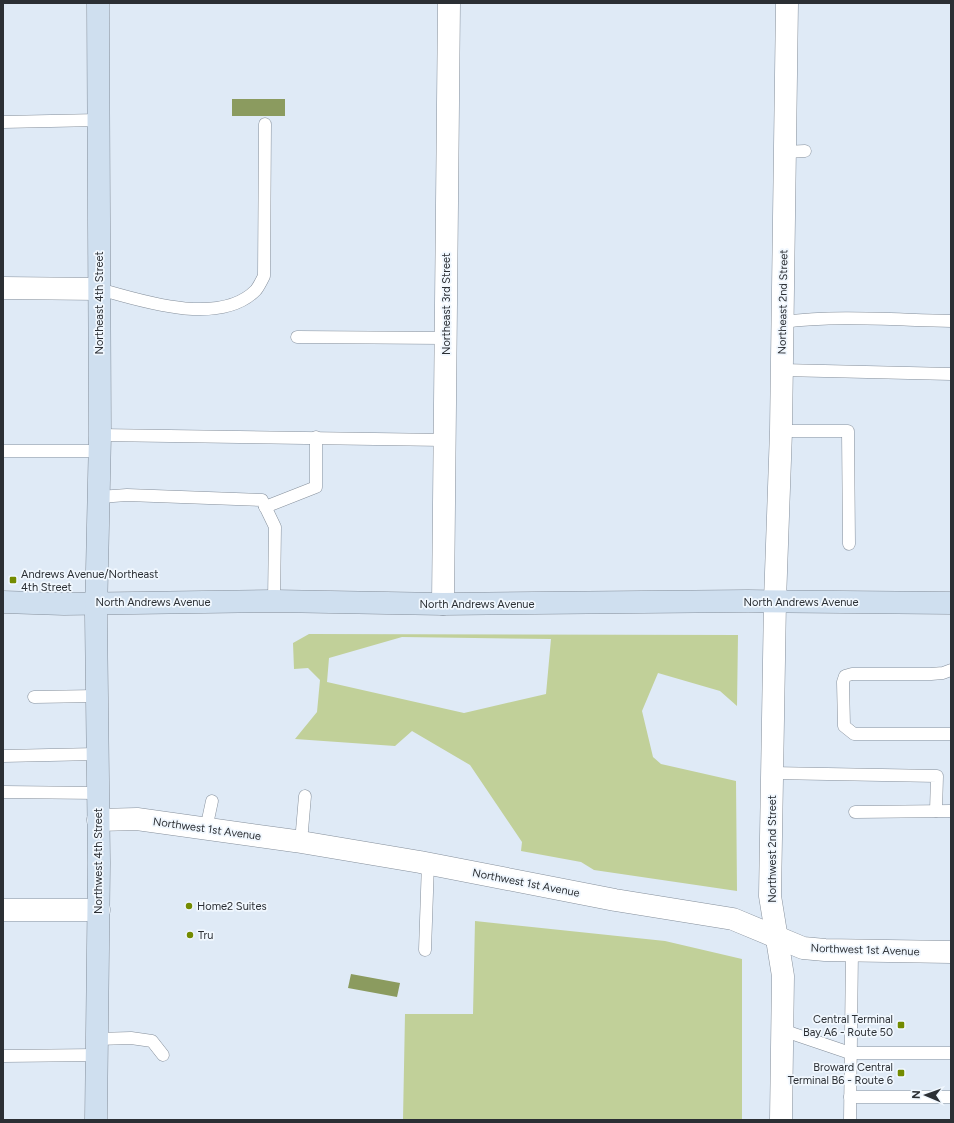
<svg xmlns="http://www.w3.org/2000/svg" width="954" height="1123" font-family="Figtree,sans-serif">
<rect width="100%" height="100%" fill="#dfeaf6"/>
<g fill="#c1d099" fill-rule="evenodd">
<path d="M309,634L738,635L737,706L720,691L658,673L642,711L653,757L661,764L736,781L737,891L594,870L581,862L521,851L522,842L470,765L412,731L395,746L295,739L317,712L320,680L308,668L294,669L293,643ZM402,637L551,639L546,694L464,713L327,682L329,658Z"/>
<polygon points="475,921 665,941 742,959 742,1120 403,1120 405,1014 473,1014"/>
</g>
<g fill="#8b9b5f">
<rect x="232" y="99" width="53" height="17"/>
<polygon points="351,974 400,983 397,997 348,988"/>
</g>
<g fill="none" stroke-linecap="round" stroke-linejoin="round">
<g stroke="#858f9b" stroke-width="13">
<g id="lane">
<polyline points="3,122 98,120"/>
<polyline points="785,152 805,151"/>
<path d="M99,289C141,301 220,327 256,290C259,286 262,280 264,276L265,124"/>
<path d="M783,322C838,315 895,320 951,321"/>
<polyline points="297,337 445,338"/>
<polyline points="782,370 951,374"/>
<polyline points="781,431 848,431 849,544"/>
<polyline points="100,435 444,440"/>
<polyline points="3,451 99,451"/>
<polyline points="99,497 127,495 262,500 275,527 274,601"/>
<polyline points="265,507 316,487 316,437"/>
<polyline points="951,670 943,673 931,674 852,674 845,676 843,682 844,726 854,734 951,734"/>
<polyline points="34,697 96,696"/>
<polyline points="3,756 96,754"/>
<polyline points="772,773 937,776 936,811"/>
<polyline points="3,792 98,793"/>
<polyline points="855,812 951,811"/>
<polyline points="206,829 212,801"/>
<polyline points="301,842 305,796"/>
<polyline points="425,950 428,863"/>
<polyline points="782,1030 850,1053 951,1053"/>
<polyline points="97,1039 131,1038 152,1041 163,1055"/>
<polyline points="3,1056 97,1055"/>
<polyline points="850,1097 951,1097"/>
<polyline points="850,1120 852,951"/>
</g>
</g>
<g stroke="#858f9b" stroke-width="23">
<g id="street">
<polyline points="3,288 99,289"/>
<polyline points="443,604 449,3"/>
<polyline points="98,820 137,819 295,841 420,862 615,900 733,919 803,948 825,950 951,952"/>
<polyline points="3,910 99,910"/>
<polyline points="781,1120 783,976 770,896 775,601 781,431 787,3"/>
</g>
</g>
<g stroke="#858f9b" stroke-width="23">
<g id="secondary">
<polyline points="3,602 64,604 274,601 443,604 748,601 951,603"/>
<polyline points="96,1120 99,863 96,615 100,435 98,3"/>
</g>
</g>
<use href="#lane" stroke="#fff" stroke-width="12"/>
<use href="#street" stroke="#fff" stroke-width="22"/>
<use href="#secondary" stroke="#cfdfef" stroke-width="22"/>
</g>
<g fill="#738b00" stroke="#f0f7fe" stroke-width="1.5">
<rect x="9" y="576" width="8" height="8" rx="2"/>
<circle cx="189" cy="906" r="4"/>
<circle cx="190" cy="935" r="4"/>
<rect x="897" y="1021" width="8" height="8" rx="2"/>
<rect x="897" y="1069" width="8" height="8" rx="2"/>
</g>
<g text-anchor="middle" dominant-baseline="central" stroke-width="3.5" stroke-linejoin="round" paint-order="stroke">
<g font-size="11" fill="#2b2f34" stroke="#f0f7fe">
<text transform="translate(783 302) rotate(-89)">Northeast 2nd Street</text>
<text transform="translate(99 303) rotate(-90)">Northeast 4th Street</text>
<text transform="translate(446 304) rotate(-90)">Northeast 3rd Street</text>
<text x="153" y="602">North Andrews Avenue</text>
<text x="801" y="602">North Andrews Avenue</text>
<text x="477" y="604">North Andrews Avenue</text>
<text transform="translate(207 829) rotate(8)">Northwest 1st Avenue</text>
<text transform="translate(772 849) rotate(-90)">Northwest 2nd Street</text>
<text transform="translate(98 861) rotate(-90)">Northwest 4th Street</text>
<text transform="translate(526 883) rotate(11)">Northwest 1st Avenue</text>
<text transform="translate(865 950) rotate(2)">Northwest 1st Avenue</text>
</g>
<g font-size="11" fill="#2b2f34" stroke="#f0f7fe" text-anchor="start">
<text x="21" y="574">Andrews Avenue/Northeast<tspan x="21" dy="13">4th Street</tspan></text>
<text x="197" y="906">Home2 Suites</text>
<text x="198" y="935">Tru</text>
<text x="893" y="1019" text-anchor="end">Central Terminal<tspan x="893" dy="13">Bay A6 - Route 50</tspan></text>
<text x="893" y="1067" text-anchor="end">Broward Central<tspan x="893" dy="13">Terminal B6 - Route 6</tspan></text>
</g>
</g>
<rect width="954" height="1123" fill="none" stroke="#2b2f34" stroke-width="8"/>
<g transform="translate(926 1095) rotate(272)" stroke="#f0f7fe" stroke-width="3" paint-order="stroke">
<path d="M0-3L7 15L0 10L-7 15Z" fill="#2b2f34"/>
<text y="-6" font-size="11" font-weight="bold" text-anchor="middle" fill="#2b2f34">N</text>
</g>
</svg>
